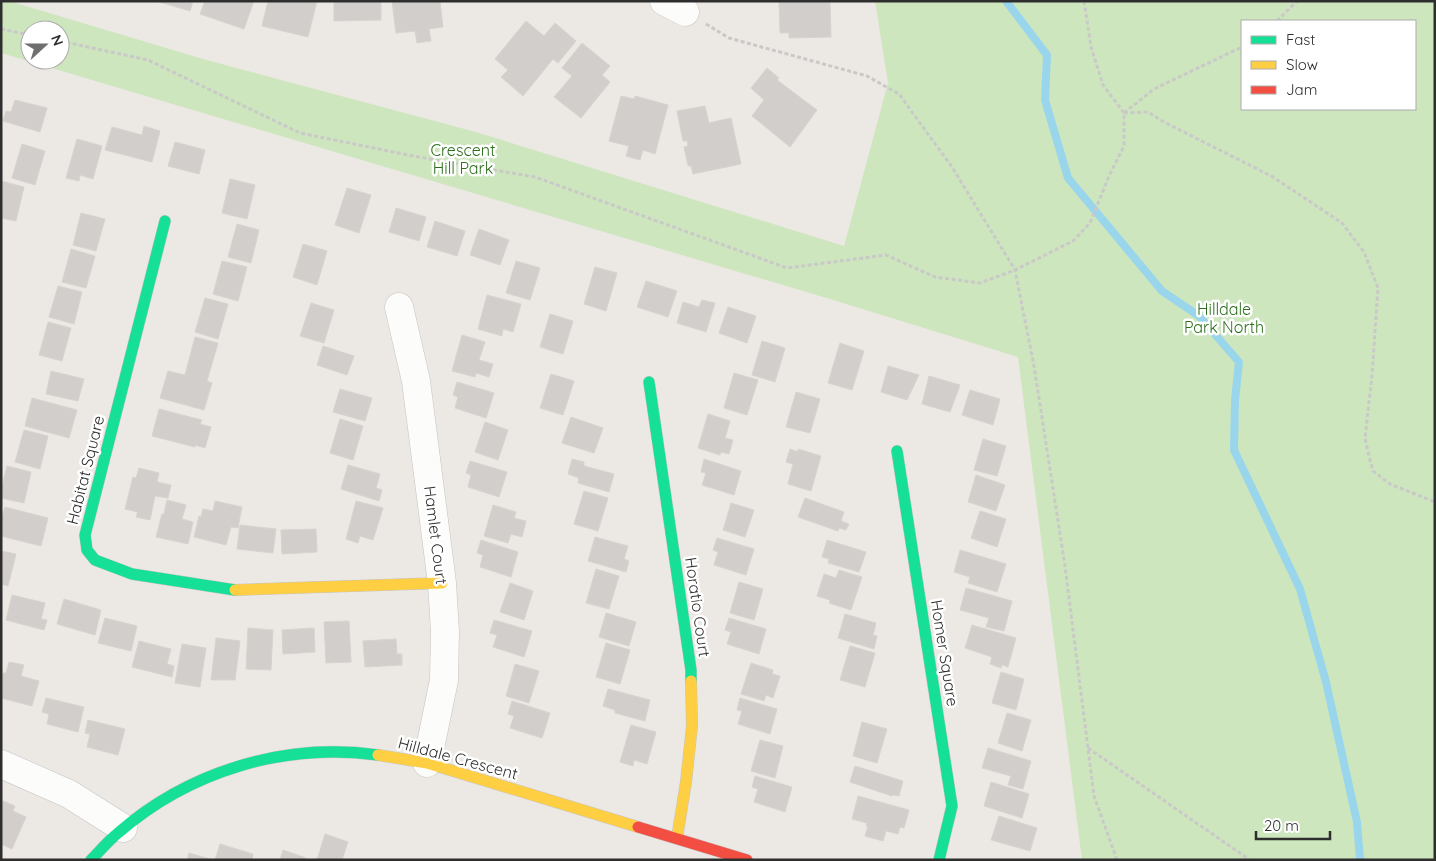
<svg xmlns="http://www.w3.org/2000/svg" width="1436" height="861" font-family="Quicksand,sans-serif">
<rect width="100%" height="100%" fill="#ece8e4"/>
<path fill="#cee6be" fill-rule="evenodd" d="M1,1H9L203,59L476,132L844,246L888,83L875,1H1435V860H1082L1018,357L830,299L1,53ZM1242,21H1415V109H1242ZM30,30H60V60H30Z"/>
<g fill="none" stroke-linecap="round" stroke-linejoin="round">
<polyline stroke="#99d6ec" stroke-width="8" points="1006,1 1047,55 1045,100 1068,178 1162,291 1199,316 1239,362 1235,400 1234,450 1300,589 1326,682 1357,822 1360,860"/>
</g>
<g fill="#d1cecb" stroke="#d7d4d0">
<polygon points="156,1 193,1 190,11"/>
<polygon points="205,1 254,1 244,29 200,14"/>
<polygon points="268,1 317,1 308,37 262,26"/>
<polygon points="334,1 381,1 381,20 334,21"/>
<polygon points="392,1 440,1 443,27 429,29 431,41 417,43 415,31 396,33"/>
<polygon points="779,1 830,1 831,37 789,38 789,33 780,33"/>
<polygon points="526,21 544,36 555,23 576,41 558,63 553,59 523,96 501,77 508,70 495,59"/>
<polygon points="582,43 610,66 602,75 610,82 581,118 554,97 572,76 562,68"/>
<polygon points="767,68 779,78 777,80 817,110 790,147 752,116 764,100 751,88"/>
<polygon points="621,96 634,99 635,96 668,105 655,154 643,150 640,160 626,156 629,146 609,141"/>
<polygon points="15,100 47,108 40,132 3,121 6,111 11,112"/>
<polygon points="705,106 709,123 731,118 741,164 693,174 691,166 688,166 684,147 688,146 687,141 683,141 677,111"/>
<polygon points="144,126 160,131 152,162 105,150 112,127 142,135"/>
<polygon points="77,139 102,146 93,179 80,175 79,181 66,178"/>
<polygon points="175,142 205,150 199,174 168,166"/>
<polygon points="22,144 45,151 35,185 12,178"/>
<polygon points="230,179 255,185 247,219 222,213"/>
<polygon points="1,181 24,187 16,221 1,218"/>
<polygon points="347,188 371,195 359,233 335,225"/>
<polygon points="396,208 426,217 419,241 389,232"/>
<polygon points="81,213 105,219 96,251 73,245"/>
<polygon points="435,221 465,231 457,256 427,247"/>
<polygon points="237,224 259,230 251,263 228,257"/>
<polygon points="479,229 509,240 500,265 470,255"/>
<polygon points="303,244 327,251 317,285 293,277"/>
<polygon points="71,249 95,256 86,288 62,282"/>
<polygon points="222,261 247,267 238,301 213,294"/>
<polygon points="516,261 540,268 530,300 506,293"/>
<polygon points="595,267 617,273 606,311 584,304"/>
<polygon points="646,281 677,291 668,317 637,307"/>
<polygon points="58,286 82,292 74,324 49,317"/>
<polygon points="487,295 521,304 513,332 503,329 502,336 478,329"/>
<polygon points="205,298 228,304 218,339 195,332"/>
<polygon points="702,300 715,303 706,332 677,323 683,302 699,307"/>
<polygon points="311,303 334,310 324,343 300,336"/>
<polygon points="728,307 756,316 747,343 719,333"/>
<polygon points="550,314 573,321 563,354 540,347"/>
<polygon points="48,322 71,328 62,361 39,355"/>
<polygon points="462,335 485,342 479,360 493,364 489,377 476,373 475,377 452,371"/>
<polygon points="195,337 218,343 207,381 212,383 204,410 160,398 168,371 185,375"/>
<polygon points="762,341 785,348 775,382 752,375"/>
<polygon points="840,343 864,351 852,390 828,383"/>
<polygon points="323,346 354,356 347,375 317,365"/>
<polygon points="888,366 919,375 907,400 881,392"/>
<polygon points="51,371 84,379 78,401 46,394"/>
<polygon points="734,373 758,380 747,415 724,408"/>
<polygon points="551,374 574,381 563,415 540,408"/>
<polygon points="929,376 960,385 950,412 922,404"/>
<polygon points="457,382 494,393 486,418 455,408 458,397 453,395"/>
<polygon points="340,389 372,398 365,421 333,412"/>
<polygon points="970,390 1000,399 993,425 962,415"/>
<polygon points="796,392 820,399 810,433 786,427"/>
<polygon points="32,398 77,410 69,438 25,426"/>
<polygon points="159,409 202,420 200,424 211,427 205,448 195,445 195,447 152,436"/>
<polygon points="708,414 730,421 725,438 733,440 729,454 721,452 720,455 698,448"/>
<polygon points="571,417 603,428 594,453 562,443"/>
<polygon points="340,419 363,426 353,460 330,453"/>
<polygon points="485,422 508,430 498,460 475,452"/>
<polygon points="24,430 48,436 40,469 15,462"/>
<polygon points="983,439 1006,446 997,476 974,470"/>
<polygon points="790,449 798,452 798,449 821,456 811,491 788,484 793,464 786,462"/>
<polygon points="572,459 584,462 584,466 614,474 609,492 578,483 579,478 568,474"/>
<polygon points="704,459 741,471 734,495 702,485 706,473 701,472"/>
<polygon points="470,461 507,472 499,497 468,487 471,475 466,473"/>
<polygon points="348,465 380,474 376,488 382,490 379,501 341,489"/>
<polygon points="7,466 31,472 24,503 1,498 1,490"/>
<polygon points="139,468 159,473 157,482 171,485 168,498 155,496 150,520 136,517 138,512 125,509 133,477 136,478"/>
<polygon points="976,475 1005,485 996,511 968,502"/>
<polygon points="584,491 608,498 598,531 574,524"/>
<polygon points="805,498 844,512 841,521 849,524 846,530 839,528 838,531 798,517"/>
<polygon points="167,500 186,505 182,519 193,522 188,544 156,537 162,514 164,514"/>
<polygon points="215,501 242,507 238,528 231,527 226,545 194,537 199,516 201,517 203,509 213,511"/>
<polygon points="356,501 383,508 373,540 360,536 358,543 346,539"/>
<polygon points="731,503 754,510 745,537 723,530"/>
<polygon points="493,505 516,512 514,518 526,521 522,537 511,534 508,543 484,536"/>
<polygon points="5,507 48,518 41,546 1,536 1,520"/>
<polygon points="980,511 1006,519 997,547 971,538"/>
<polygon points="240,525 276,529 273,553 237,549"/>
<polygon points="316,529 317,552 282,554 281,530"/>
<polygon points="595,537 628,546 624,559 629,561 626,572 588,561"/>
<polygon points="717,538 754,549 746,575 714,565 718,552 713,550"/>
<polygon points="481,540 518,552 511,577 480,567 483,555 477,553"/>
<polygon points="827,540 866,552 859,572 828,563 829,559 822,557"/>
<polygon points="960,550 1006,564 997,592 968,583 970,577 954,572"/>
<polygon points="1,551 16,554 8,586 1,584"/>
<polygon points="596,569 619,576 609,609 586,603"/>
<polygon points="839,570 862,577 851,610 829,603 830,600 817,596 824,574 836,578"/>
<polygon points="739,582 763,589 754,620 730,613"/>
<polygon points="510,583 533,591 524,620 500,612"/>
<polygon points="966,588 1012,601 1004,631 986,627 989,618 960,610"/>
<polygon points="12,595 45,603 41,619 47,620 44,630 6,620"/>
<polygon points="64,599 101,610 95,635 57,624"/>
<polygon points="606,613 636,622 629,646 599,637"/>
<polygon points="845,614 876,623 873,635 877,636 874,649 838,638"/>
<polygon points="105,618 137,626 131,651 98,643"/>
<polygon points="729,618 766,629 759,654 727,644 731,632 725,630"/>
<polygon points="494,620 532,631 524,657 493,647 497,635 490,633"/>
<polygon points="349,621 351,662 326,663 324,622"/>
<polygon points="972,625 1016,638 1008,667 1002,665 1001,668 990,664 992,657 965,648"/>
<polygon points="248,628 273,630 271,670 246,669"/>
<polygon points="314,628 315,652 283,654 282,630"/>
<polygon points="216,638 240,641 235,680 211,680"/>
<polygon points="396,639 397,654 402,654 402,665 365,667 363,641"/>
<polygon points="139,641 171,649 167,664 174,666 172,677 132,667"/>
<polygon points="606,643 630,650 620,684 596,677"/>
<polygon points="182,644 206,648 200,687 175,683"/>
<polygon points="850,646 875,653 865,687 840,680"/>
<polygon points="9,662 24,665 21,676 39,681 32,706 1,698 1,673 6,673"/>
<polygon points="751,663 773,670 772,674 780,676 773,698 766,695 764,701 741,694"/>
<polygon points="515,664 539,671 529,703 506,696"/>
<polygon points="1001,672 1024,679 1016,710 992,703"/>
<polygon points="608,689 650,700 645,721 615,713 615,710 603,706"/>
<polygon points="46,698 84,707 78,732 47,724 49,714 42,712"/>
<polygon points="740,698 777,709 770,734 738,724 742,711 737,710"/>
<polygon points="512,701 550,713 542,738 510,728 514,716 508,714"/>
<polygon points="1007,713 1031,720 1022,751 998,743"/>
<polygon points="88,720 125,729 118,755 87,747 90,734 85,733"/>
<polygon points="862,722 887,729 877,763 853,756"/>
<polygon points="631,725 656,732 647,764 634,760 633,766 620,762"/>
<polygon points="760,740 783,746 775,778 751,771"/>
<polygon points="988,748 1031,761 1023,789 1008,785 1011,776 982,768"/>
<polygon points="855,766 903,781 899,796 893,795 892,796 850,782"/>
<polygon points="755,776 792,787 785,812 754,802 758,789 752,787"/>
<polygon points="991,782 1029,794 1022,818 984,806"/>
<polygon points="858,796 909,810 904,828 900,827 898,834 886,831 883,841 865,836 868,826 866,826 867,823 852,819"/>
<polygon points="3,801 15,806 13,811 26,817 12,849 1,844 1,805"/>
<polygon points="999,816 1037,828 1030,851 991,840"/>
<polygon points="325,834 348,842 342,860 317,860"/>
<polygon points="220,844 253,854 252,860 215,860"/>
<polygon points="283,850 306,858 305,860 280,860"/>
<polygon points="189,853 213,860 187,860"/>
</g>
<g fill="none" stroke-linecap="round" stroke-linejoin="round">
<g stroke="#c5c4c5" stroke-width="29">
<g id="street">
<polyline points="664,1 685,12"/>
<polyline points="399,307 416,381 442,583 445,632 444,680 427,763"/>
<polyline points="1,764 69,794 123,828"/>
</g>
</g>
<g stroke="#c5c4c5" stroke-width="12">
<g id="fast">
<polyline points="165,221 85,535 87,550 95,560 132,574 235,590"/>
<polyline points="649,382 691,670 691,681"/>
<polyline points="897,451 952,806 939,860"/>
<path d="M91,860C100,851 108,841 118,833C189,771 285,742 378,755"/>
</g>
</g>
<g stroke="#c5c4c5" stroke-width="12">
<g id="slow">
<polyline points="235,590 442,583"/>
<polyline points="378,755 427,763 638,827"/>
<polyline points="677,838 686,782 692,726 691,681"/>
</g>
</g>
<g stroke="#c5c4c5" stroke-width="12">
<polyline id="jam" points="638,827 747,860"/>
</g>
<g stroke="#c9c9c8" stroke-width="3" stroke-dasharray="4 2.5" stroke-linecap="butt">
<polyline points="1277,21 1297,1"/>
<polyline points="706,24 729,38 867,76 899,94 952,167 1015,270 1034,366 1065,566 1094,796 1117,860"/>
<polyline points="1,29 30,35"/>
<polyline points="60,41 148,60 300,133 413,156 535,177 787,268 886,255 935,277 980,283 1015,270 1073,241 1090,223 1109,176 1124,146 1124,113 1103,85 1091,47 1084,1"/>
<polyline points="1124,113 1148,112 1164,122 1273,177 1342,223 1364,252 1378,288 1372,376 1365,438 1369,456 1373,471 1390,484 1435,502"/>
<polyline points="1124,113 1154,89 1242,47"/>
<polyline points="1088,748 1250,860"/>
</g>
<use href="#street" stroke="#fcfcfb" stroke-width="28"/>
<use href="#fast" stroke="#16e098" stroke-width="11"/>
<use href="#slow" stroke="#ffcf43" stroke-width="11"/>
<use href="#jam" stroke="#f24e42" stroke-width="11"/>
</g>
<g text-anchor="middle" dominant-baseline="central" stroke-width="5" stroke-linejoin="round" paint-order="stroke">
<g font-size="16" fill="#2c6e1b" stroke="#fff">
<text x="463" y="150">Crescent<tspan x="463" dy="18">Hill Park</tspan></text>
<text x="1224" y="309">Hilldale<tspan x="1224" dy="18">Park North</tspan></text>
</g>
<g font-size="16" fill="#2e2e2e" stroke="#fff">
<text transform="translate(85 470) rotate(-76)">Habitat Square</text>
<text transform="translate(436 535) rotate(83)">Hamlet Court</text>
<text transform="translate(698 607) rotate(82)">Horatio Court</text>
<text transform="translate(945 653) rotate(81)">Homer Square</text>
<text transform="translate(458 758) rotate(15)">Hilldale Crescent</text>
</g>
</g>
<rect width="1436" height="861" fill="none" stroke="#2e2e2e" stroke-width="5"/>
<rect x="1241" y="20" width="175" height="90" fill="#ffffff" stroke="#ababab"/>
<rect x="1251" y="36" width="25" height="8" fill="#16e098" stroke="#ababab"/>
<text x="1286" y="45" font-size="15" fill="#2e2e2e">Fast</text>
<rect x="1251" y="61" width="25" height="8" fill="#ffcf43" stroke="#ababab"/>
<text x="1286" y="70" font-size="15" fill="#2e2e2e">Slow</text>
<rect x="1251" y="86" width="25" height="8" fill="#f24e42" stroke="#ababab"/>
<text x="1286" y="95" font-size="15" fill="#2e2e2e">Jam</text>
<g transform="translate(45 45) rotate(69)"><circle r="24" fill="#ffffff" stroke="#ababab"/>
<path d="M0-4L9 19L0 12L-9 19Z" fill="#706f6e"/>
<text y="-8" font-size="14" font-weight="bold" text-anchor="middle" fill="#2e2e2e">N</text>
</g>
<path d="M1256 831v8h74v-8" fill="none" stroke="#2e2e2e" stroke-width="2.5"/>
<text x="1264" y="831" font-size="15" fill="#2e2e2e" stroke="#ffffff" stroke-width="4" paint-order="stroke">20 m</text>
</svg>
